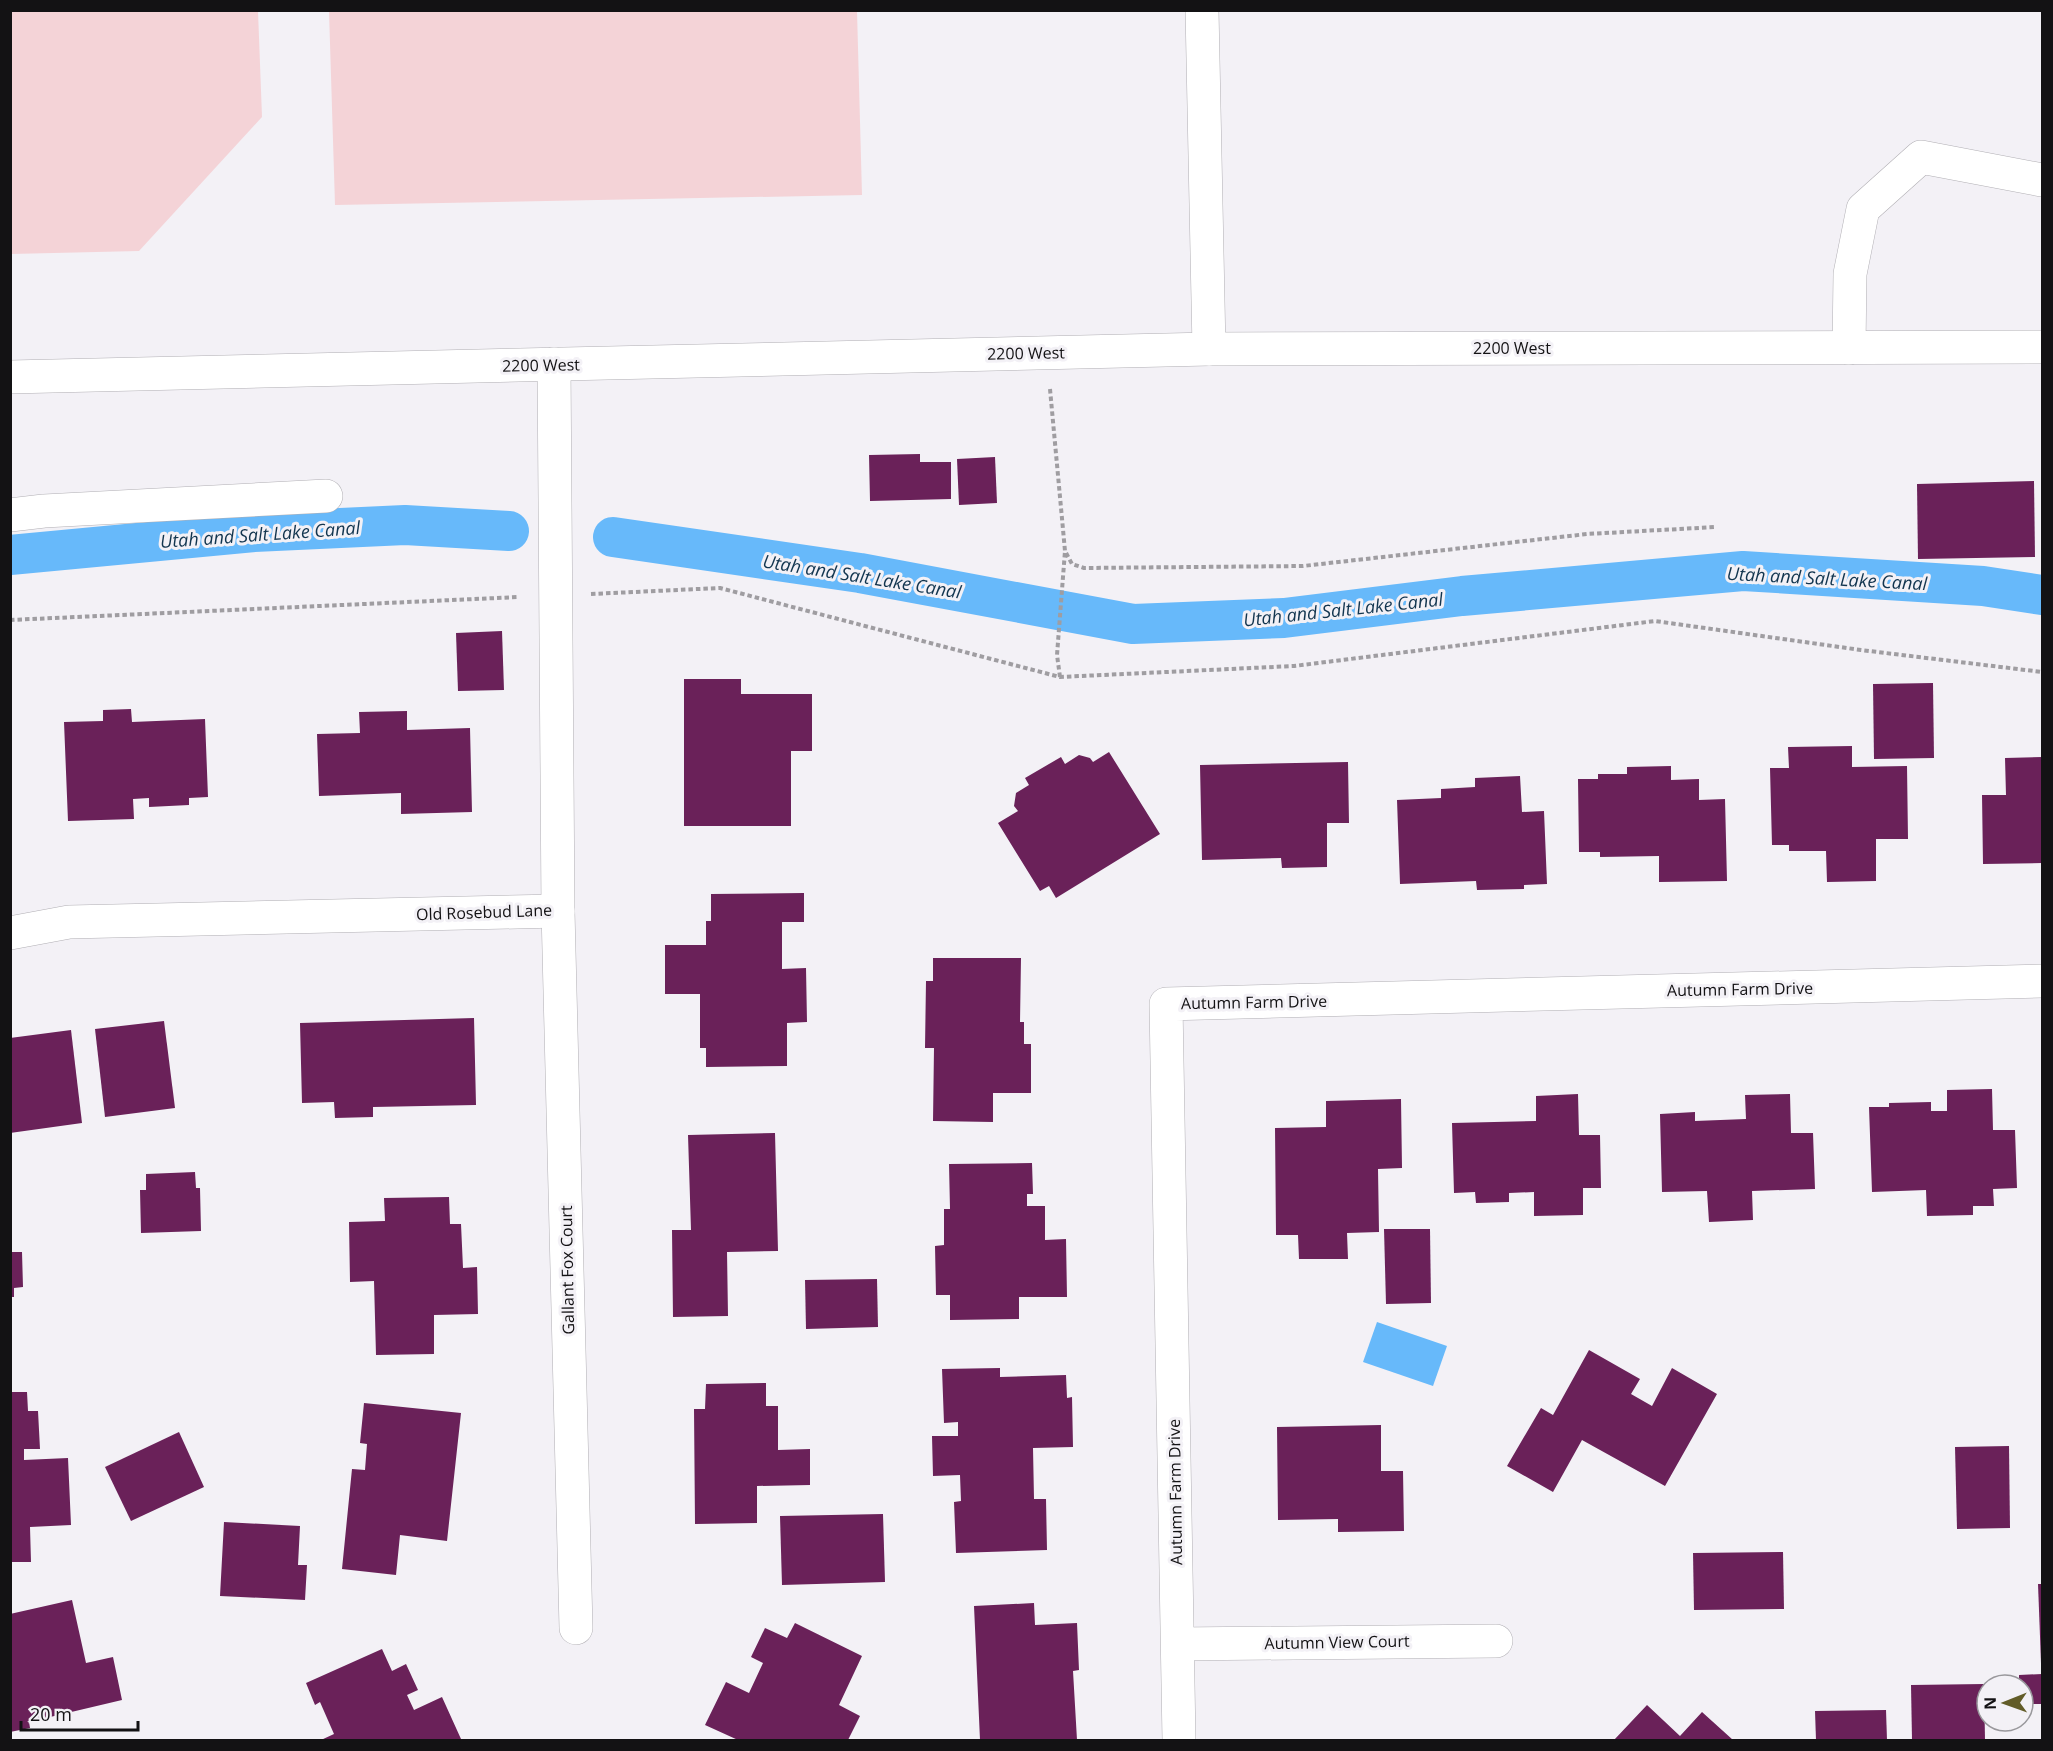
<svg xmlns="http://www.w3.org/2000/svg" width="2053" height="1751" font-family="'Open Sans',sans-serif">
<rect width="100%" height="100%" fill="#f3f1f6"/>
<g fill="#f4d3d7">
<polygon points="10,11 258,11 262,117 139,251 11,254"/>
<polygon points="329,11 857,11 862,195 335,205"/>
</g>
<polygon fill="#67b9fa" points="1377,1322 1447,1346 1433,1386 1363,1362"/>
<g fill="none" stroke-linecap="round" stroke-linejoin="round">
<g stroke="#67b9fa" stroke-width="40">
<polyline points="613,537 860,573 1133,624 1284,618 1462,596 1743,571 1983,586 2042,595"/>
<polyline points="10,555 254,532 405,525 509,531"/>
</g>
</g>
<g fill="#6a2159">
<polygon points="920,454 920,462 951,462 951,499 870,501 869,455"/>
<polygon points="995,457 997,503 959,505 957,459"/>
<polygon points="2034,481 2035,557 1918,559 1917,484"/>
<polygon points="502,631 504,690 458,691 456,633"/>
<polygon points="684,679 741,679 741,694 812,694 812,751 791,751 791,826 684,826"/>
<polygon points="1933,683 1934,758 1874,759 1873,684"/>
<polygon points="131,709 132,722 205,719 208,797 189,798 189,805 149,807 149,798 133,799 134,819 68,821 64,722 103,721 103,710"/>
<polygon points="407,711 407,730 470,728 472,812 401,814 401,793 319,796 317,734 360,733 359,712"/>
<polygon points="1852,746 1852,767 1907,766 1908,839 1876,839 1876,881 1827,882 1826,851 1789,851 1789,845 1772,845 1770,768 1789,768 1788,747"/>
<polygon points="1109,752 1160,834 1056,898 1049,886 1040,891 998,823 1018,811 1014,806 1016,793 1029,785 1025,778 1061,757 1065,764 1079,755 1090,758 1093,762"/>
<polygon points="2042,757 2042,863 1983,864 1982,795 2006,795 2005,758"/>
<polygon points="1348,762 1349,823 1327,823 1327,867 1282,868 1281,858 1202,860 1200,765"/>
<polygon points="1671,766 1671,780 1699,779 1699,800 1725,799 1727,881 1659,882 1659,856 1600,857 1600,852 1579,852 1578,779 1598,779 1598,774 1627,774 1627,767"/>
<polygon points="1520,776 1522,812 1544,811 1547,884 1524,885 1524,889 1477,890 1476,881 1400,884 1397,800 1441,798 1441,789 1475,787 1475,778"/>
<polygon points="804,893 804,922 782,922 782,969 806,968 807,1022 787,1023 787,1066 706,1067 706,1048 700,1048 700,994 665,994 665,945 706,945 706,921 711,921 711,894"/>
<polygon points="933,958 1021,958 1020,1022 1024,1022 1024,1044 1031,1044 1031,1093 993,1093 993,1122 933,1121 934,1048 925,1048 926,981 933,981"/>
<polygon points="474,1018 476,1105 373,1107 373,1117 335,1118 334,1102 302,1103 300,1023"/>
<polygon points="164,1021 175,1108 105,1117 95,1029"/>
<polygon points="71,1030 82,1123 10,1133 10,1038"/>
<polygon points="1992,1089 1993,1130 2015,1130 2017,1188 1993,1189 1994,1206 1973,1206 1973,1215 1927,1216 1926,1190 1872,1192 1869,1107 1889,1107 1889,1103 1931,1102 1931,1111 1947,1111 1947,1090"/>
<polygon points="1578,1094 1579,1135 1600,1135 1601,1188 1583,1188 1583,1215 1534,1216 1534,1192 1509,1193 1509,1202 1476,1203 1475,1192 1454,1193 1452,1123 1536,1121 1536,1096"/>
<polygon points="1790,1094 1791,1133 1813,1133 1815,1189 1752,1191 1753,1220 1709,1222 1707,1191 1662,1192 1660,1114 1695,1112 1695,1121 1746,1119 1745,1095"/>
<polygon points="1401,1099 1402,1168 1378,1169 1379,1232 1347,1233 1348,1259 1299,1259 1298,1235 1276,1235 1275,1128 1326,1127 1326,1101"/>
<polygon points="775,1133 778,1251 727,1252 728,1316 673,1317 672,1230 691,1230 688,1135"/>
<polygon points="1032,1163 1033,1194 1027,1194 1027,1206 1045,1206 1045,1240 1066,1239 1067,1297 1019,1297 1019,1319 950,1320 950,1295 936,1295 935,1246 944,1245 944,1209 950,1209 949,1164"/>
<polygon points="195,1172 196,1188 200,1188 201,1231 141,1233 140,1190 146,1190 146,1174"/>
<polygon points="449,1197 450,1224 461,1224 463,1268 477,1267 478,1314 434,1315 434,1354 376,1355 374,1281 350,1282 349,1222 385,1221 384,1198"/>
<polygon points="1384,1229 1430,1229 1431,1303 1386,1304"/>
<polygon points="10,1252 22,1252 23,1287 14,1288 14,1297 10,1297"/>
<polygon points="877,1279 878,1327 806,1329 805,1280"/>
<polygon points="1589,1350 1640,1379 1631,1394 1652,1406 1672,1368 1717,1394 1665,1486 1582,1440 1553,1492 1507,1466 1541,1408 1553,1415"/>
<polygon points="1000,1368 1000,1377 1066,1375 1067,1398 1072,1397 1073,1447 1033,1448 1034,1499 1046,1499 1047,1550 956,1553 954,1502 961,1501 960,1475 933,1476 932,1436 958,1436 958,1422 944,1423 942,1369"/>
<polygon points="766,1383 766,1406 778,1406 778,1450 810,1449 810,1485 757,1486 757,1523 695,1524 694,1409 705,1409 706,1384"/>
<polygon points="10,1392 27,1392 28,1411 38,1411 40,1449 24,1449 24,1460 68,1458 71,1525 30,1527 31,1562 10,1562"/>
<polygon points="364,1403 461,1413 447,1541 400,1535 396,1575 342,1569 352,1469 365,1470 367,1444 360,1443"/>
<polygon points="1381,1425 1381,1471 1403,1471 1404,1531 1338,1532 1338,1519 1278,1520 1277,1427"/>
<polygon points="179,1432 204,1487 131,1521 105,1467"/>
<polygon points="2009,1446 2010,1528 1957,1529 1955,1447"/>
<polygon points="883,1514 885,1582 782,1585 780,1516"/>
<polygon points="224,1522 300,1526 298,1565 307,1565 305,1600 220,1596"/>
<polygon points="1783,1552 1784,1609 1694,1610 1693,1553"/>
<polygon points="2038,1584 2042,1584 2042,1663 2041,1663"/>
<polygon points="72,1600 86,1663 113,1657 122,1700 29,1722 30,1728 10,1732 10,1614"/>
<polygon points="1034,1603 1035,1625 1077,1623 1079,1670 1073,1671 1077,1740 980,1740 974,1606"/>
<polygon points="795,1623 862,1656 839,1705 860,1716 848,1740 738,1740 705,1725 726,1682 749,1693 763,1663 751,1657 765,1628 787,1638"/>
<polygon points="382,1649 392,1671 406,1664 418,1690 407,1695 414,1710 442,1697 461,1739 321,1740 334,1734 320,1702 315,1705 306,1683"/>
<polygon points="2042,1674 2042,1704 2023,1704 2023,1685 2019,1685 2019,1675"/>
<polygon points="1984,1684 1985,1740 1912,1740 1911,1685"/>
<polygon points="1647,1705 1680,1736 1702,1712 1733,1740 1614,1740"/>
<polygon points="1886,1710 1887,1740 1816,1740 1815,1711"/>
</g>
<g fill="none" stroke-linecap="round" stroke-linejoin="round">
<g stroke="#b1afb4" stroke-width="34">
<g id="minor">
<polyline points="1202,10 1209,349"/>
<polyline points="1849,348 1850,274 1863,209 1921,157 2042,180"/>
<polyline points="554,364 558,911 576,1628"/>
<polyline points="10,377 1209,349 2042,347"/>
<polyline points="10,515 44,511 326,496"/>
<polyline points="10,933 69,922 558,911"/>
<polyline points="1178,1644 1496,1641"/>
<polyline points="1179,1740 1166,1004 2042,981"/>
</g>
</g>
<g stroke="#9f9da1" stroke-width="4" stroke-dasharray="4.5 3" stroke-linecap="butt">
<polyline points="1050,389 1065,551 1072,564 1084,568 1303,566 1587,534 1716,527"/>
<polyline points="591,594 720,588 1060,677 1294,666 1655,621 1861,650 2042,672"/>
<polyline points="10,620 519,597"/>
<polyline points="1060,677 1057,655 1065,551"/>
</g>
<use href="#minor" stroke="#fff" stroke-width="33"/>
</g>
<g text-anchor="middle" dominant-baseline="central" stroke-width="6" stroke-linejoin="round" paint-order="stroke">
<g font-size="16" fill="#131214" stroke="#f3f1f6">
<text x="1512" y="348">2200 West</text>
<text transform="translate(1026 353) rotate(-1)">2200 West</text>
<text transform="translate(541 365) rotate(-1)">2200 West</text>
<text transform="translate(484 912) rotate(-2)">Old Rosebud Lane</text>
<text transform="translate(1740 989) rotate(-1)">Autumn Farm Drive</text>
<text transform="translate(1254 1002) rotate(-1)">Autumn Farm Drive</text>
<text transform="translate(567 1270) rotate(-91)">Gallant Fox Court</text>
<text transform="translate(1175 1492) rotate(-91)">Autumn Farm Drive</text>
<text transform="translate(1337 1642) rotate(-1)">Autumn View Court</text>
</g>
<g font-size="18" font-style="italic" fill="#12354f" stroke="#f3f1f6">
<text transform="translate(260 534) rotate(-4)">Utah and Salt Lake Canal</text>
<text transform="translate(862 576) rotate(9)">Utah and Salt Lake Canal</text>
<text transform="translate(1827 578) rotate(3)">Utah and Salt Lake Canal</text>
<text transform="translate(1343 609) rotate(-6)">Utah and Salt Lake Canal</text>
</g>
</g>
<rect width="2053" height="1751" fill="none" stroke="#131214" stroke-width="24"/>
<g transform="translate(2005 1703) rotate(269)"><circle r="28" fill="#f3f1f6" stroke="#99989c" stroke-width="1.5"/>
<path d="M0-4.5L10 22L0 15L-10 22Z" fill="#625c28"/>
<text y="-9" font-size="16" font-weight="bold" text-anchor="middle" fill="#131214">N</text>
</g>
<path d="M21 1721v9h117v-9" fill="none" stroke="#131214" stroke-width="3"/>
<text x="30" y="1721" font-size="18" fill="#131214" stroke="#f3f1f6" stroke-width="4.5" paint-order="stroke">20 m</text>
</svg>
